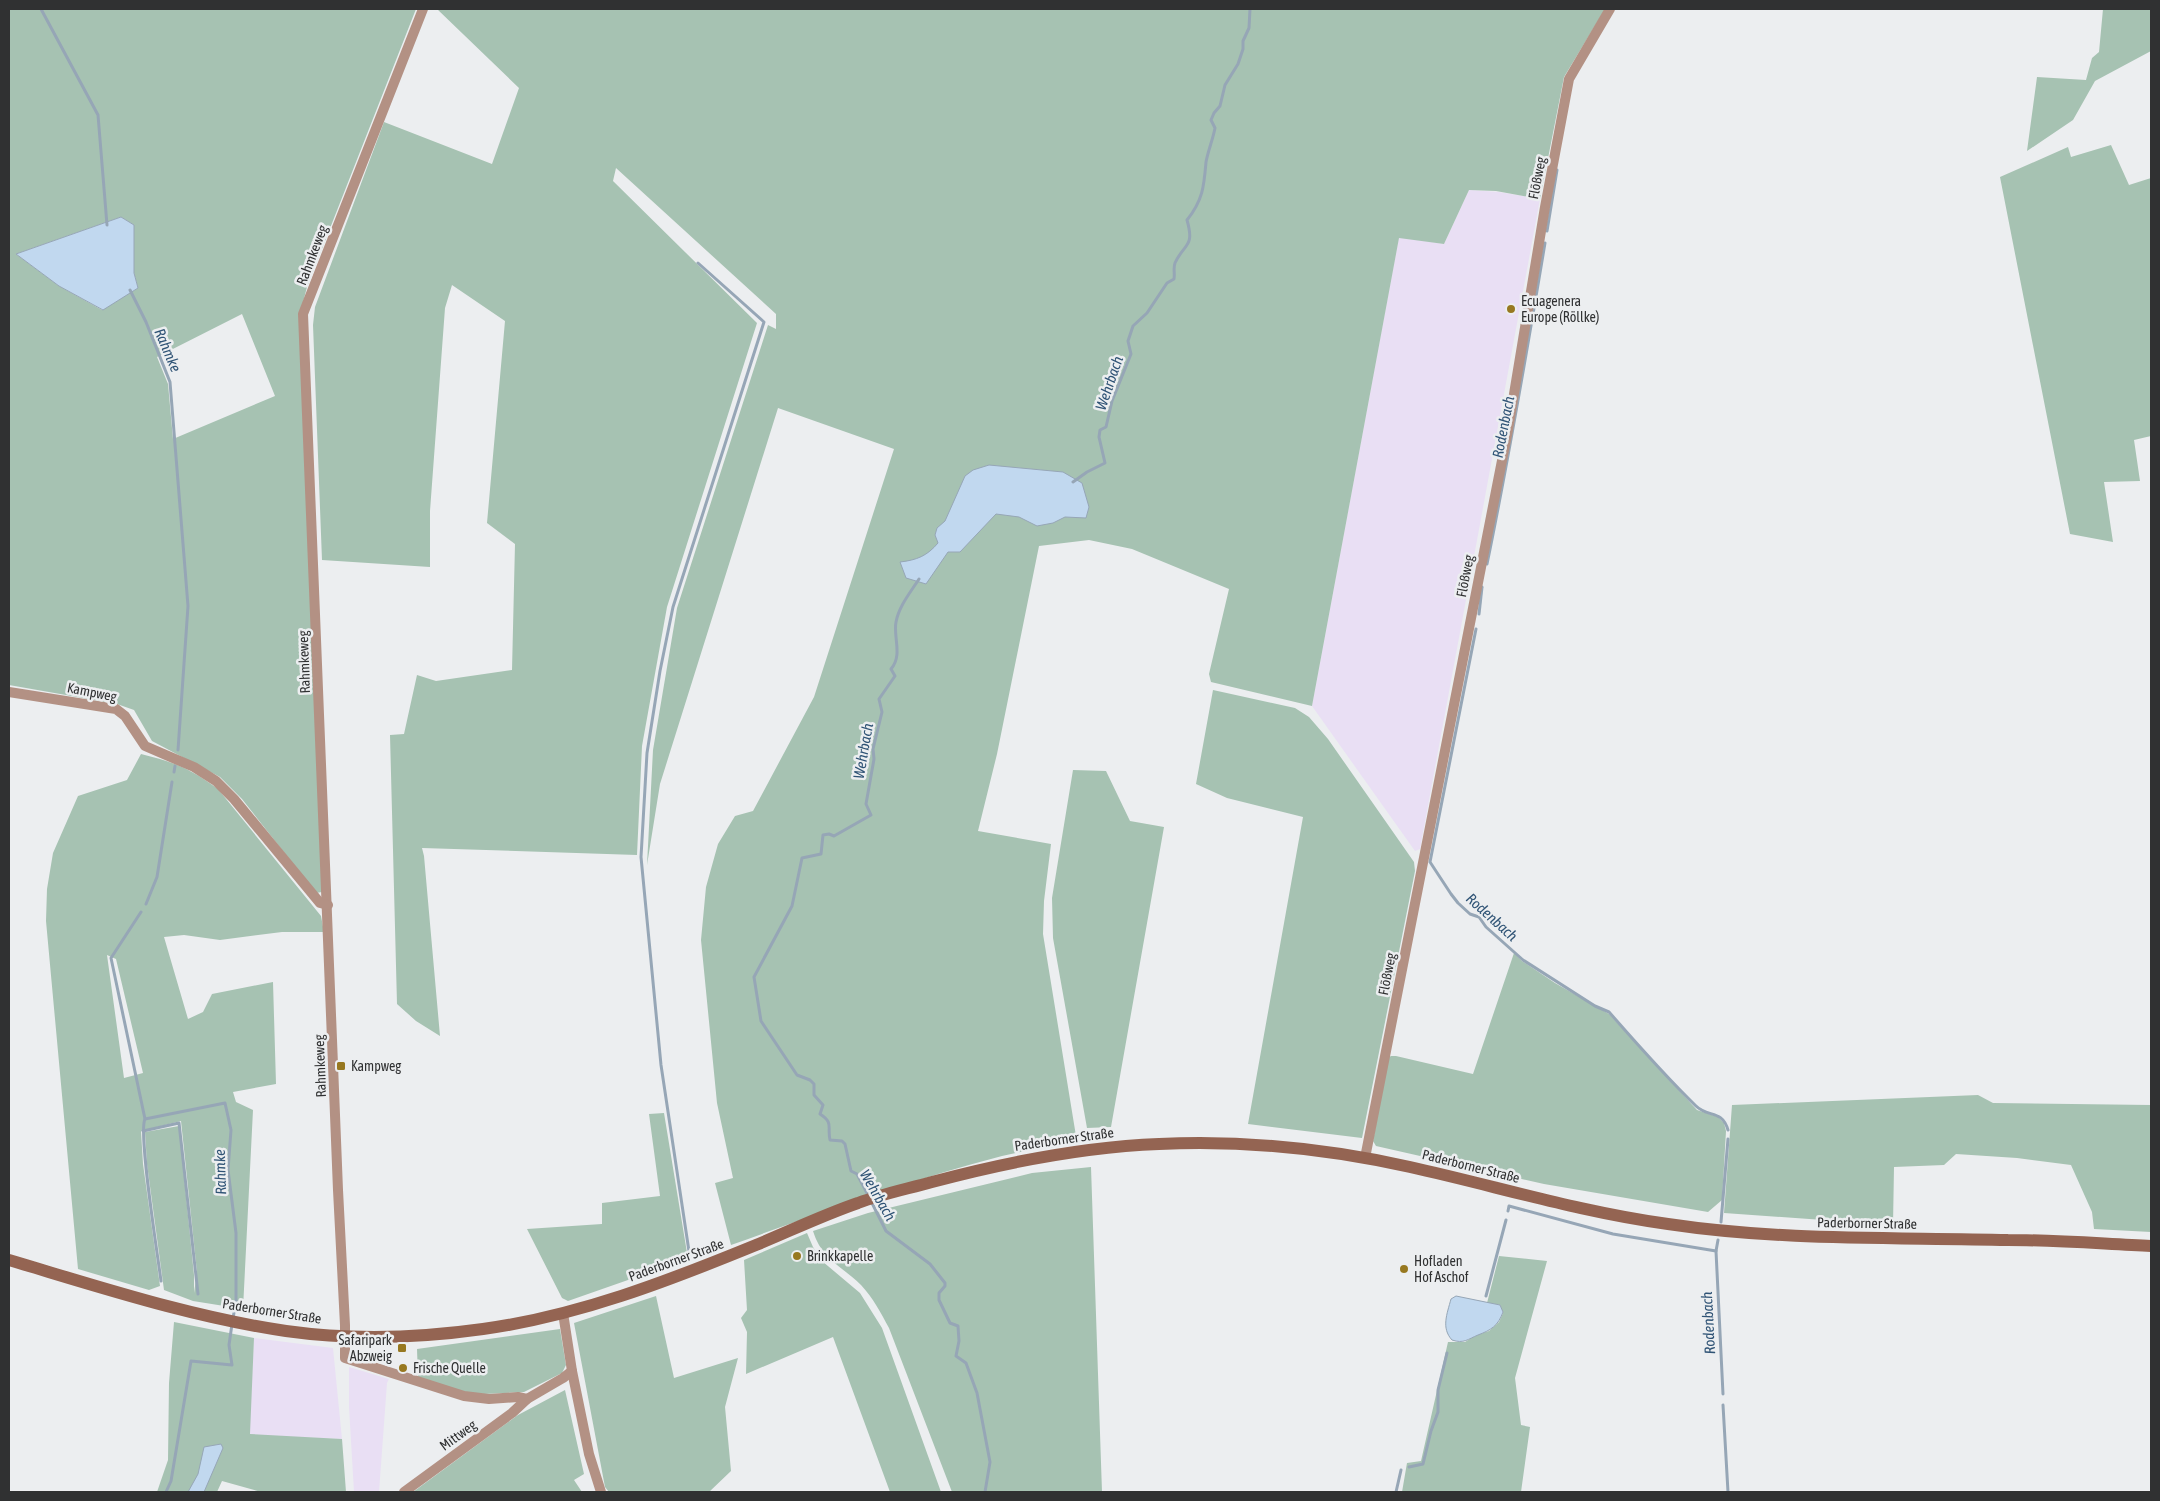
<svg xmlns="http://www.w3.org/2000/svg" width="2160" height="1501" font-family="'Asap Condensed',sans-serif">
<rect width="100%" height="100%" fill="#eceef0"/>
<g fill="#e9dff4">
<polygon points="1469,190 1499,192 1540,199 1420,849 1415,851 1312,706 1399,237 1444,244"/>
<polygon points="254,1338 333,1348 342,1439 249,1435"/>
<polygon points="349,1367 389,1379 387,1383 379,1492 354,1492 349,1407"/>
</g>
<g fill="#a6c2b2" fill-rule="evenodd">
<path d="M9,9H416L307,287L300,314L322,892L316,893L242,799L220,777L152,741L134,710L117,704L9,685ZM121,217L134,225V273L138,288L102,310L59,286L16,254ZM242,314L275,396L173,439L168,384L157,357Z"/>
<path d="M437,9H1605L1564,77L1540,199L1496,191L1469,190L1444,244L1399,238L1312,706L1211,682L1209,674L1229,589L1132,549L1089,540L1039,546L997,754L978,831L1051,844L1044,901L1043,934L1076,1136L1073,1144C1050,1148 1025,1150 1002,1156C910,1180 820,1213 731,1245L715,1183L733,1178L717,1103L701,940L706,887L718,844L735,816L753,811L814,697L894,449L778,408L660,784L647,865L653,750L677,608L768,325L776,329V314L616,168L613,181L757,323L667,607L642,746L637,855L422,848L424,856L440,1036L416,1021L397,1004L390,735L404,734L417,675L436,681L512,670L515,544L487,523L505,321L452,285L445,308L430,511V567L322,560L313,325L315,307L384,122L492,164L519,88Z"/>
<polygon points="2103,9 2151,9 2151,51 2095,81 2073,120 2027,151 2037,77 2086,80 2092,58 2099,52"/>
<polygon points="2111,145 2129,185 2151,178 2151,436 2134,440 2140,481 2104,482 2113,542 2070,534 2000,177 2068,147 2071,157"/>
<polygon points="1213,690 1295,708 1309,717 1328,739 1414,862 1415,871 1362,1138 1248,1124 1303,817 1227,798 1196,784"/>
<path d="M141,754C174,762 191,769 218,789L321,916L324,932H282L220,940L184,935L164,937L188,1019L203,1012L212,994L273,982L276,1084L233,1092L236,1102L253,1110L243,1309L193,1301L164,1290L147,1164L145,1132L179,1126L194,1275V1293L197,1272L181,1121L141,1131L143,1164L160,1286L149,1290L78,1269L46,921L47,889L53,853L78,796L127,780ZM107,955L116,959L143,1073L124,1078Z"/>
<polygon points="1073,770 1106,771 1130,821 1164,827 1111,1127 1087,1128 1053,938 1052,898"/>
<polygon points="1514,953 1522,961 1555,983 1609,1014 1697,1110 1718,1117 1724,1123 1726,1131 1722,1200 1708,1212 1544,1184 1376,1146 1373,1141 1388,1058 1391,1056 1396,1056 1473,1074"/>
<polygon points="1978,1095 1993,1103 2151,1105 2151,1232 2094,1229 2092,1212 2071,1165 2017,1158 1956,1154 1944,1165 1894,1167 1893,1225 1724,1213 1732,1105"/>
<polygon points="664,1113 688,1259 568,1301 562,1298 527,1229 602,1224 602,1203 660,1196 649,1114"/>
<path d="M1091,1167L1102,1492H952L889,1328C881,1313 873,1298 861,1285C842,1266 822,1260 813,1231L868,1213L1032,1173Z"/>
<polygon points="807,1233 813,1247 822,1261 860,1293 882,1328 941,1492 890,1492 833,1337 746,1374 747,1332 741,1318 747,1310 744,1260"/>
<polygon points="1499,1256 1547,1261 1515,1378 1521,1425 1530,1427 1521,1492 1402,1492 1407,1463 1421,1461 1448,1342 1465,1342 1476,1335 1489,1331 1499,1322 1503,1313 1500,1305 1487,1303"/>
<polygon points="656,1296 674,1378 738,1358 725,1407 731,1471 709,1492 609,1492 605,1487 574,1323"/>
<polygon points="174,1322 254,1338 250,1434 342,1439 346,1492 261,1492 222,1481 217,1492 157,1492 168,1460 169,1383"/>
<polygon points="560,1329 566,1365 562,1373 524,1392 484,1394 467,1393 418,1377 417,1349"/>
<polygon points="565,1390 584,1474 574,1480 582,1492 413,1492 518,1415"/>
</g>
<g fill="#c1d8ef" stroke="#96a6b6">
<polygon points="121,217 134,225 134,273 138,288 103,310 59,286 16,254"/>
<path d="M989,465L1063,472L1082,483L1089,507L1086,518L1065,517L1053,523L1037,526L1019,517L996,514L960,552H948L926,584L906,578L900,562C917,560 927,556 938,543L935,535L937,528L945,521L965,476L973,470Z"/>
<path d="M1456,1296L1500,1305L1503,1312C1498,1326 1491,1330 1478,1335C1468,1339 1464,1344 1452,1340C1441,1328 1447,1314 1451,1299Z"/>
<polygon points="221,1444 223,1448 204,1492 188,1492 198,1474 204,1447"/>
</g>
<g fill="none" stroke-linecap="round" stroke-linejoin="round">
<g stroke="#96a6b6" stroke-width="3">
<polyline points="41,9 98,115 107,225"/>
<polyline points="1547,231 1557,170"/>
<polyline points="130,290 146,322 170,382 188,606 178,750"/>
<path d="M1073,482L1087,472L1105,463L1099,437L1100,430L1106,427L1112,401L1131,354L1128,341L1133,326L1147,313L1167,283L1174,279C1175,273 1173,268 1175,263C1184,243 1195,248 1187,220C1203,200 1204,186 1206,162C1208,151 1213,139 1215,128L1211,120L1214,113L1220,106L1225,85L1238,64L1243,49V41L1249,28L1250,9"/>
<path d="M1487,564C1509,457 1527,351 1545,243"/>
<polyline points="1479,614 1482,587"/>
<path d="M1476,629L1430,862L1451,894L1458,903L1470,914L1479,917L1486,927L1523,960L1595,1006L1609,1012C1637,1044 1666,1077 1696,1106C1708,1118 1722,1109 1728,1130"/>
<polyline points="174,772 175,766"/>
<polyline points="146,904 157,877 172,782"/>
<polyline points="141,912 111,958 145,1119 225,1103 231,1130 228,1170 236,1233 236,1302 233,1318"/>
<path d="M145,1119C138,1132 158,1257 161,1281"/>
<polyline points="143,1131 179,1123 198,1294"/>
<path d="M868,1195L857,1174L851,1171L845,1144L842,1141L830,1140C827,1127 834,1123 820,1114L823,1105L814,1095V1084L810,1080L797,1075L761,1021L754,977L792,906L802,858L821,854L823,835L829,834L834,836L871,815L866,804L874,759L873,749L882,712L879,699L895,676L891,669C903,655 893,637 896,622C899,606 910,593 919,579"/>
<polyline points="871,1201 886,1231 930,1264 945,1283 945,1286 939,1293 939,1300 950,1323 958,1326 959,1341 956,1356 966,1363 977,1393 990,1462 985,1492"/>
<polyline points="1508,1211 1509,1206 1613,1234 1716,1251"/>
<polyline points="1721,1222 1728,1139"/>
<polyline points="1718,1240 1716,1251 1723,1394"/>
<polyline points="690,1258 661,1065 641,857 647,753 660,671 673,607 764,322 698,263"/>
<polyline points="1486,1296 1506,1220"/>
<polyline points="1723,1405 1728,1492"/>
<polyline points="1409,1467 1423,1464 1431,1431 1438,1412 1438,1390 1447,1353"/>
<polyline points="166,1492 171,1481 191,1361 232,1365 229,1345 232,1324"/>
<polyline points="1396,1492 1401,1470"/>
</g>
<g stroke="#b39184" stroke-width="10">
<polyline points="423,9 303,314 338,1190 345,1325 345,1358 464,1396 489,1399 518,1397 527,1399"/>
<polyline points="9,692 116,709 125,716 145,746 194,767 216,781 234,799 320,903 328,905"/>
<polyline points="1365,1158 1508,430 1545,207 1569,79 1610,9"/>
<polyline points="563,1313 572,1371 589,1454 601,1492"/>
<polyline points="404,1492 512,1413 527,1399 563,1378 572,1371"/>
</g>
<path stroke="#946452" stroke-width="12" d="M9,1260C100,1287 191,1317 286,1331C350,1340 419,1338 483,1329C578,1316 668,1281 756,1245C790,1231 823,1215 858,1203C882,1194 907,1189 932,1182C1007,1162 1081,1147 1159,1144C1243,1140 1329,1149 1410,1167C1496,1186 1580,1212 1668,1224C1781,1241 1894,1237 2008,1240C2056,1240 2104,1244 2151,1246"/>
</g>
<g fill="#977820" stroke="#eceef0" stroke-width="2">
<circle cx="1511" cy="309" r="5"/>
<rect x="336" y="1061" width="10" height="10" rx="2.5"/>
<circle cx="797" cy="1256" r="5"/>
<circle cx="1404" cy="1269" r="5"/>
<rect x="397" y="1343" width="10" height="10" rx="2.5"/>
<circle cx="403" cy="1368" r="5"/>
</g>
<g text-anchor="middle" dominant-baseline="central" stroke-width="5" stroke-linejoin="round" paint-order="stroke">
<g font-size="14" fill="#303132" stroke="#eceef0">
<text transform="translate(1537 178) rotate(-79)">Flößweg</text>
<text transform="translate(312 255) rotate(-69)">Rahmkeweg</text>
<text transform="translate(1465 576) rotate(-79)">Flößweg</text>
<text transform="translate(304 662) rotate(-92)">Rahmkeweg</text>
<text transform="translate(92 692) rotate(11)">Kampweg</text>
<text transform="translate(1387 974) rotate(-79)">Flößweg</text>
<text transform="translate(320 1066) rotate(-92)">Rahmkeweg</text>
<text transform="translate(1064 1139) rotate(-8)">Paderborner Straße</text>
<text transform="translate(1471 1166) rotate(14)">Paderborner Straße</text>
<text transform="translate(1867 1223) rotate(1)">Paderborner Straße</text>
<text transform="translate(676 1260) rotate(-20)">Paderborner Straße</text>
<text transform="translate(272 1311) rotate(9)">Paderborner Straße</text>
<text transform="translate(458 1435) rotate(-36)">Mittweg</text>
</g>
<g font-size="14" fill="#303132" stroke="#eceef0" text-anchor="start">
<text x="1521" y="301">Ecuagenera<tspan x="1521" dy="16">Europe (Röllke)</tspan></text>
<text x="351" y="1066">Kampweg</text>
<text x="807" y="1256">Brinkkapelle</text>
<text x="1414" y="1261">Hofladen<tspan x="1414" dy="16">Hof Aschof</tspan></text>
<text x="392" y="1340" text-anchor="end">Safaripark<tspan x="392" dy="16">Abzweig</tspan></text>
<text x="413" y="1368">Frische Quelle</text>
</g>
<g font-size="15" font-style="italic" fill="#2f5375" stroke="#eceef0">
<text transform="translate(168 350) rotate(67)">Rahmke</text>
<text transform="translate(1109 383) rotate(-71)">Wehrbach</text>
<text transform="translate(1503 427) rotate(-79)">Rodenbach</text>
<text transform="translate(863 751) rotate(-80)">Wehrbach</text>
<text transform="translate(1492 917) rotate(42)">Rodenbach</text>
<text transform="translate(220 1172) rotate(-92)">Rahmke</text>
<text transform="translate(878 1195) rotate(60)">Wehrbach</text>
<text transform="translate(1708 1323) rotate(-93)">Rodenbach</text>
</g>
</g>
<rect width="2160" height="1501" fill="none" stroke="#303132" stroke-width="20"/>
</svg>
